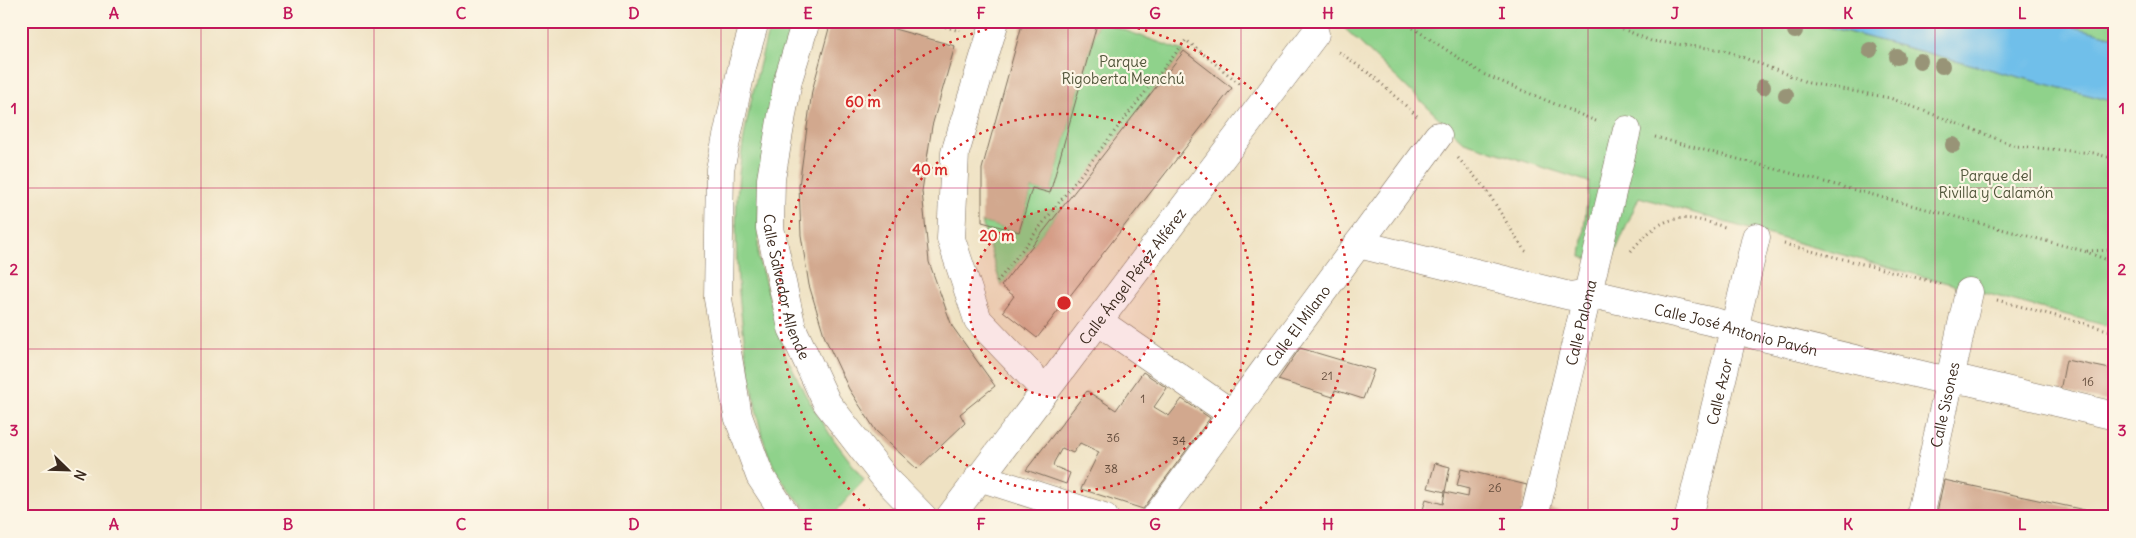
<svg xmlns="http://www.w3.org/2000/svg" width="2136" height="538" font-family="Delius,sans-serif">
<rect width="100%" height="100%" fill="#fcf5e5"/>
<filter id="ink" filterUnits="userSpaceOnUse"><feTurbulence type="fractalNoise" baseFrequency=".02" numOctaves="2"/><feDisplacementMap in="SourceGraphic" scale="10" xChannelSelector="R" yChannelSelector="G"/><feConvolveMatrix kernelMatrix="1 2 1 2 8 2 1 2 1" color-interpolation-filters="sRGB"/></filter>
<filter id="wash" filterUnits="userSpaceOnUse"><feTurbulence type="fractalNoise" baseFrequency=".0096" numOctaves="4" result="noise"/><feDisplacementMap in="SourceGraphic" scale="20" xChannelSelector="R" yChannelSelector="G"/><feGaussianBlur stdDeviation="1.12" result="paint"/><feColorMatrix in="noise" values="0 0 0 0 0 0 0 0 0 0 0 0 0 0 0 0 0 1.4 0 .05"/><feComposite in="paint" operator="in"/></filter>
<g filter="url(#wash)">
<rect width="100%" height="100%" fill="#efe2c3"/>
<g fill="#8fd28b" stroke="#657e54">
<path d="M771,21H794L759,195L758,257L786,356L805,394L831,436L864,480L831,517H815C801,504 788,490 778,474C763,449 757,416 752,387C739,315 731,239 740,165C746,116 758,69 771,21Z"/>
<polygon points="1098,21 1184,51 1001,286 982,222 1019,232 1032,188 1050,193"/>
<polygon points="1337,21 1805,21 2115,102 2115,328 1780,238 1639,197 1610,264 1581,257 1589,182 1464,142"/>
<polygon points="2048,21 2115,21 2115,37 2054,23"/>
</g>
<polygon fill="#6fbfea" stroke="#557484" points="1806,21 2048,21 2115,37 2115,102"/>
<g id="blocks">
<g fill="#d2a88e">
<polygon points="831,21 866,21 955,46 932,126 922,191 929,262 952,326 995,386 960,414 965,423 917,469 876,431 849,389 825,338 809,285 801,235 799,186 812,91"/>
<polygon points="1023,21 1098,21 1050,193 1032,188 1019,232 982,222 982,169"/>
<polygon points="1184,51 1232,88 1037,338 1003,311 1014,296 1001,286"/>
<polygon points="1300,348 1374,370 1363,399 1335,390 1333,397 1278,380"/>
<polygon points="2066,360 2115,370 2115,403 2060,391"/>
<polygon points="1143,372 1167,388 1154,407 1169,416 1182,399 1210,418 1143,509 1081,489 1099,452 1080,443 1073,453 1062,448 1054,462 1053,466 1070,473 1066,484 1026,470 1087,391 1116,410"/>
<polygon points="1435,463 1450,467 1445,492 1428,488"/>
<polygon points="1461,469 1527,485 1520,517 1421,517 1426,499 1443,504 1445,492 1468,497 1469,489 1457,486"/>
<polygon points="1944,480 2113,516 2113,517 1936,517"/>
<polygon points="1546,508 1582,516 1582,517 1544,517"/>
</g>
</g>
</g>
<g filter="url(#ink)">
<use href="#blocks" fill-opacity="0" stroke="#7a6a58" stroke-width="1"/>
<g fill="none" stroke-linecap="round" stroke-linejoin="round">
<g stroke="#7a6a58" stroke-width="29">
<g id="minor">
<polyline points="995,21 955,153 951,239 978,320 1045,390"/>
<path id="s1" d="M1358,244L1570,296L1588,293L1718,323L1754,335L1935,378L1968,381L2115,416"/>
<polyline points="1098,321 1232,414"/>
<polyline points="979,477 1104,517"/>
<path id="s2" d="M950,517L1315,34"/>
<path id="s3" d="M1156,517L1438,136"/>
<path id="s4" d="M1534,517L1627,130"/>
<path id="s5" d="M1689,517L1756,237"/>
<path id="s6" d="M1920,517L1969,292"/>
</g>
</g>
<g stroke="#7a6a58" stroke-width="29">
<g id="secondary">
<polyline points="755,21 742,67 720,169 718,299 738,416 760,476 787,517"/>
<path id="s7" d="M806,21L788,80L771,179L770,228L792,328L827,403L885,478L923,517"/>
</g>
</g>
<g stroke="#7a6a58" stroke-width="3" stroke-dasharray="1 4" stroke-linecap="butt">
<polyline points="926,21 960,31"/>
<polyline points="1406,21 1413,28 1483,74 1598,122"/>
<polyline points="1604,21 1651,41 1724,50 1809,83 1890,98 2016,146 2093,153 2115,159"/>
<polyline points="1339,52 1374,77 1417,116"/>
<polyline points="1655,137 2084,251 2115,263"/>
<polyline points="1458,158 1485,188 1524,250 1529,253"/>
<polyline points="1784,244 1941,284"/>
<path d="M1631,251C1664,212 1681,213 1728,228"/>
<polyline points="2087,251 2115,250"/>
<polyline points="997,282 1186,40 1240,84"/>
<polyline points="1997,300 2115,332"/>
</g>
<use href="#minor" stroke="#fff" stroke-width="28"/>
<use href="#secondary" stroke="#fff" stroke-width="28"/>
</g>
<g fill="#989477">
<circle cx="1795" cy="31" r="8"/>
<circle cx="1870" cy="50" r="8"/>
<circle cx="1897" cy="57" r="8"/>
<circle cx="1920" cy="61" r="8"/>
<circle cx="1942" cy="66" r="8"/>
<circle cx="1763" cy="87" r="8"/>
<circle cx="1786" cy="95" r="8"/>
<circle cx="1953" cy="145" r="8"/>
</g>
</g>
<path fill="none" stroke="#c2185b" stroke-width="1" stroke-opacity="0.55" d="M201,21V517M374,21V517M548,21V517M721,21V517M895,21V517M1068,21V517M1241,21V517M1415,21V517M1588,21V517M1762,21V517M1935,21V517M21,188H2115M21,349H2115"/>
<circle cx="1064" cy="303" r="95" fill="#d62828" fill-opacity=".12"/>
<g fill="none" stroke="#d62828" stroke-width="2.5" stroke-dasharray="2.5 5">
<circle cx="1064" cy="303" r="95"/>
<circle cx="1064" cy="303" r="189"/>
<path d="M876 516A284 284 0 0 1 1027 21M1101 21A284 284 0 0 1 1252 516"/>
</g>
<g text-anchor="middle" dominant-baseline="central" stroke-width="4.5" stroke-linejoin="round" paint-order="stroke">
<g font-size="12" fill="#614a3a">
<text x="1327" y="375">21</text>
<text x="2088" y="381">16</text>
<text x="1143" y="398">1</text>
<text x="1113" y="437">36</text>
<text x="1179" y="440">34</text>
<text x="1111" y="468">38</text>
<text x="1495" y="487">26</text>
</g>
<g font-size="15" fill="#505439" stroke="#fcf5e5">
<text x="1123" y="61">Parque<tspan x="1123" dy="17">Rigoberta Menchú</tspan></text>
<text x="1996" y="175">Parque del<tspan x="1996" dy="17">Rivilla y Calamón</tspan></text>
</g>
<g font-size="15" fill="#3b2a1e" stroke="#fcf5e5">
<text stroke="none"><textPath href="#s2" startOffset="302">Calle Ángel Pérez Alférez</textPath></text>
<text stroke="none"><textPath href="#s7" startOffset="272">Calle Salvador Allende</textPath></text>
<text stroke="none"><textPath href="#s4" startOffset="200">Calle Paloma</textPath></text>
<text stroke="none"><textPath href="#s3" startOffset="238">Calle El Milano</textPath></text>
<text stroke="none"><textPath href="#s1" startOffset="389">Calle José Antonio Pavón</textPath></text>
<text stroke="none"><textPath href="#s5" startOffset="129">Calle Azor</textPath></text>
<text stroke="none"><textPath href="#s6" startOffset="115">Calle Sisones</textPath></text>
</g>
</g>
<circle cx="1064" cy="303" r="8" fill="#d62828" stroke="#fcf5e5" stroke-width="2.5"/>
<g font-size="15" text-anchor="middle" font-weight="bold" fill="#d62828" stroke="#fcf5e5" stroke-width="4.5" stroke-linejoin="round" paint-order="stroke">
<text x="863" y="107">60 m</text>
<text x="930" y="175">40 m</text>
<text x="997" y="241">20 m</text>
</g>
<rect width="2136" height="538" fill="none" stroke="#fcf5e5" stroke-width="55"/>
<g transform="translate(68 470) rotate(113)" stroke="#fcf5e5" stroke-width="4" paint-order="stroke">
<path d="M0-4L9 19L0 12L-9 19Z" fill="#3b2a1e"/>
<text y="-8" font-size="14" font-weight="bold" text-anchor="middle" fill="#3b2a1e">N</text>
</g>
<rect x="28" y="28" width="2080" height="482" fill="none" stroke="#c2185b" stroke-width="2"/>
<g font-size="16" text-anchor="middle" font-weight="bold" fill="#c2185b">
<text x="114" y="19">A</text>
<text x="288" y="19">B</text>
<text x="461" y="19">C</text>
<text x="634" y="19">D</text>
<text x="808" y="19">E</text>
<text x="981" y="19">F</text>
<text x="1155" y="19">G</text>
<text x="1328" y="19">H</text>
<text x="1502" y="19">I</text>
<text x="1675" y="19">J</text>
<text x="1848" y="19">K</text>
<text x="2022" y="19">L</text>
<text x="14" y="114">1</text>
<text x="2122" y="114">1</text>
<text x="14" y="275">2</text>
<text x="2122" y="275">2</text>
<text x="14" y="436">3</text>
<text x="2122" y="436">3</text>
<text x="114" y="530">A</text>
<text x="288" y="530">B</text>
<text x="461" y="530">C</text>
<text x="634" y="530">D</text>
<text x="808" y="530">E</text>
<text x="981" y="530">F</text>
<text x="1155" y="530">G</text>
<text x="1328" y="530">H</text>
<text x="1502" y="530">I</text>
<text x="1675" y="530">J</text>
<text x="1848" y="530">K</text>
<text x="2022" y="530">L</text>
</g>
</svg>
